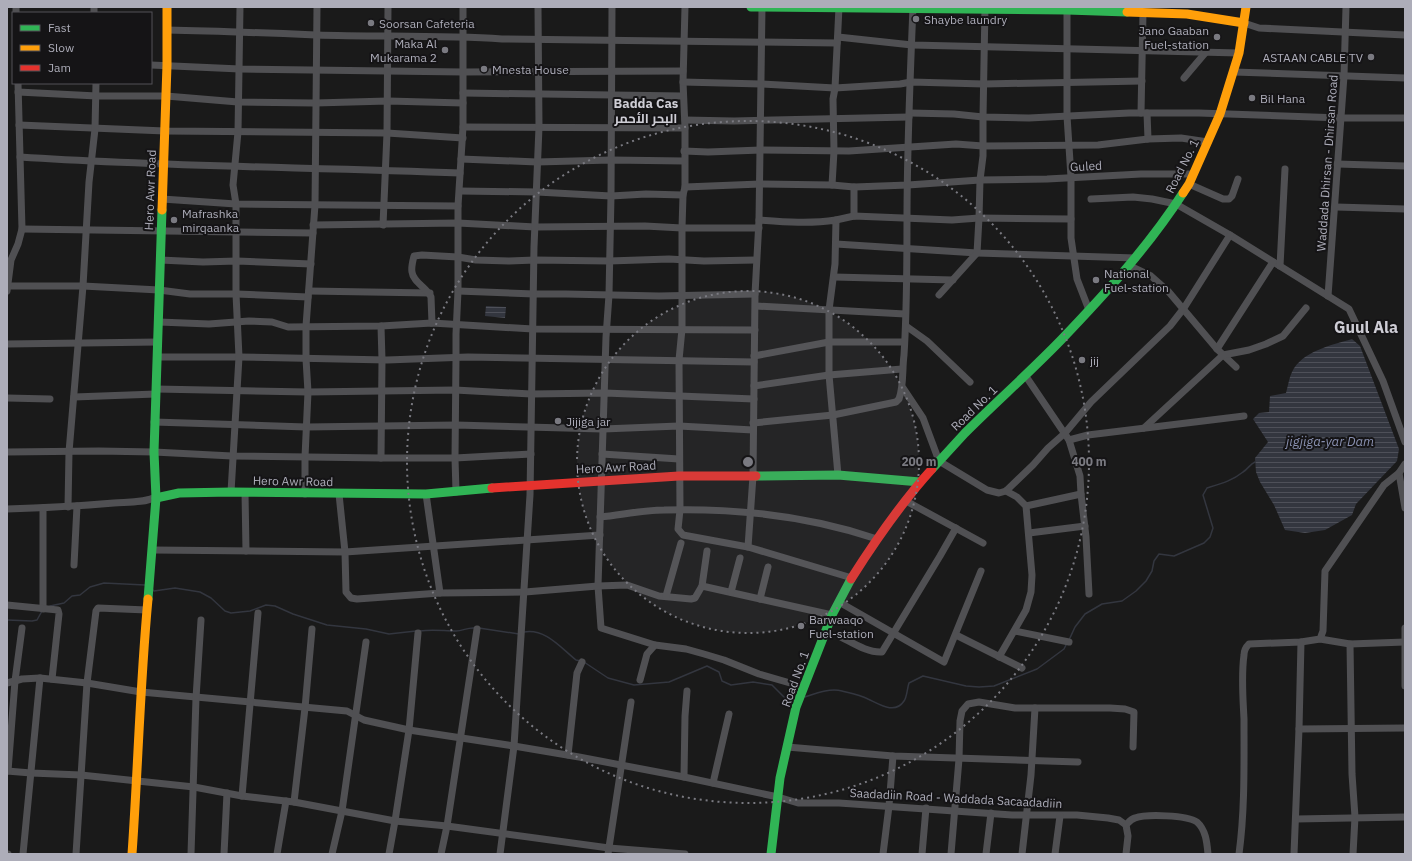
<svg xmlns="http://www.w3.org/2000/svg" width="1412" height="861" font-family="'IBM Plex Sans',Cairo,sans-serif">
<defs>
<pattern id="water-rules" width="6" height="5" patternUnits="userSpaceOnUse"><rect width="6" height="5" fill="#33363f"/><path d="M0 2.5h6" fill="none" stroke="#4e5059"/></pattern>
</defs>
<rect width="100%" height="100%" fill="#1a1a1a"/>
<g fill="url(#water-rules)">
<polygon points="486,306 506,307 505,318 485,316"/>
<path d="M1352,339L1360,346L1399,449L1397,461L1356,504L1352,515L1325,530L1305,533L1285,530L1274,505L1260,482L1256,472L1255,458L1268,442L1253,419L1259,413L1269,412L1270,396L1286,393C1288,386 1289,378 1292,372C1302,351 1332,345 1352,339Z"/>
</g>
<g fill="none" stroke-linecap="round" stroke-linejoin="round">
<g stroke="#33363f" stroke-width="1.5">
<polyline points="152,589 154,591 175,588 200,592 211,598 225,611 231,613 250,611 266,605 275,606 293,614 327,625 366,629 389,634 416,631"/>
<polyline points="50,606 64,603 72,596 80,595 90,587 104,583 145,585"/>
<polyline points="7,620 32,621 37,620 42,611"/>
<polyline points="479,628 519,634"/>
<path d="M420,631C432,629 444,631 456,631C463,631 468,627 475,628"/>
<path d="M524,632C545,628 561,648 576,660L581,661"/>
<path d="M1069,640L1075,627L1085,614L1102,604L1122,601L1136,591L1146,581L1152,571L1154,561L1159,554L1174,556L1204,543L1210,537L1213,528L1203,495L1207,488C1220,484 1232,481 1243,472C1248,469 1250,464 1255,462"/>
<polyline points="584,662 608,678 634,685 669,682 707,666 719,672 722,681 731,685 753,682 772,685 787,700 789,701 794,700"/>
<path d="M805,697C817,693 830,688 842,691C850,693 860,695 868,699C879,704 895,715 904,701C907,697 907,689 909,683L923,676L966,686L979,687L994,686L1037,669L1064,649L1067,643"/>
</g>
<g stroke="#505053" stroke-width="7">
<polyline points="16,7 16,13"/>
<polyline points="612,7 611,196 609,295 606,337 598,586 601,628 655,645"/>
<polyline points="685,7 683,82 685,128 685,187 683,195 682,228 682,329 679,360 680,510 678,529 683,535 748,547 852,578"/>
<polyline points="1067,7 1067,116 1071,177 1071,238 1077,279 1089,310"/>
<polyline points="94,13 94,7"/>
<polyline points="1244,23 1259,28 1405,35"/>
<path d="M167,30C217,31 267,33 316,35C378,37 440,35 502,39L837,43"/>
<polyline points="838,37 912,45 1239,53"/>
<polyline points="151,65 240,69 463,72 683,71"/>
<polyline points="1234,72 1405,78"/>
<polyline points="1184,78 1206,52"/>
<polyline points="683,82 761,84 835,88 900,84 911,82 984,84 1142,81"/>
<polyline points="18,92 97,96 166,96 238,102 315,103 388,101 463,103"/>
<polyline points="463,93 683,96"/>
<polyline points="910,113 954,114 983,117 1029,118 1129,113 1199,113 1341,118 1405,118"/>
<polyline points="1141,113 1143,13"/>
<polyline points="1147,113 1148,139"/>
<polyline points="685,120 734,121 909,117"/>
<polyline points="19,125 165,131 387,133 463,138"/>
<polyline points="463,127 685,128"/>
<polyline points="684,151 708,152 761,150 849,151 956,144 983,146 1098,145 1148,139 1181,138 1208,142"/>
<path d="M20,157C167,167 314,167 460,173"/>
<polyline points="461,159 537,162 611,160 684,161"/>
<polyline points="1337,164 1405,166"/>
<polyline points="1189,184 1223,199 1229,199 1232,196 1238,179"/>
<polyline points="832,185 834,151 833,99 835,88 839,7"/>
<polyline points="685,187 760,184 832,185 854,187 908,185 980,180 1047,179 1141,174 1193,174"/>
<polyline points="460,191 537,192 611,196 646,194 683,195"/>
<polyline points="162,199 236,204 458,206"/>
<polyline points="1091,199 1133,197 1152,199 1176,204 1230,235 1349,309 1383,381 1405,442"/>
<polyline points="1336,207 1405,209"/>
<polyline points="854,216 854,187"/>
<path d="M759,220C785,222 810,224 836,220L835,264L829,310V375L838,475"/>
<polyline points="836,220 854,216 952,220 979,218 980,180 983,156 983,117 985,7"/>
<polyline points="313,225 458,223 535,227 645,226 682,228 759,228"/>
<polyline points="383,225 387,133 388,7"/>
<polyline points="22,229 313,233"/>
<polyline points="836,244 977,253 1136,258"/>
<polyline points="160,260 203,262 237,261 311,264"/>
<polyline points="1130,266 1151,276 1168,291 1217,349 1236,367"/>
<polyline points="1280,266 1285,169"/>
<polyline points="834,277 953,280"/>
<polyline points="7,286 83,286 159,290 190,294 236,294 308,297"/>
<polyline points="7,291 11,260 18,244 22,229 18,83"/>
<polyline points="309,291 430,293"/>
<polyline points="458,291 534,294 566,294 659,296 755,294"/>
<polyline points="939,295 977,253 979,218 1071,219"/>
<polyline points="1328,296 1344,76 1346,7"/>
<polyline points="756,306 905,314"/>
<polyline points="159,322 209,324 249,321 272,322 288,327 381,326 432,323 533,329 755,330"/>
<path d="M432,323L431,297C427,288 413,282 412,272C411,267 413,260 414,256L422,255L458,257L476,260L509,261L535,260L609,261L669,259L704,261L756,260"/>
<polyline points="381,326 382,360 381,458"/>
<polyline points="906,326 927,341 970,382"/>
<polyline points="7,344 158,342"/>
<polyline points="1217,349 1273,262"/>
<polyline points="754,356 829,342 904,342"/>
<polyline points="157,357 239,357 387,360 468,357 754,362"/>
<polyline points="1025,375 1069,440 1080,476 1081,494 1086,537 1089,594"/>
<polyline points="754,386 829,375 902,369"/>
<polyline points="903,388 923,418 939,461 987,490 999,493 1006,491 1033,465 1048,448 1065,433 1091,402 1170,326 1184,308 1230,235"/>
<polyline points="156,389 308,392 455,390 531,394 605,393 754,399"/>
<polyline points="74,397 156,394"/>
<polyline points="7,398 50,399"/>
<polyline points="154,422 306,427 456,425 603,429 679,426 753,430"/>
<path d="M753,423L833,415L896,402L899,399C904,385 902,370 904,355C907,309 907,264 907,219C907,148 910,78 913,7"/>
<polyline points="1144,428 1223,355 1249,350 1266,344 1283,336 1306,308"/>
<polyline points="1069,440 1088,435 1244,416"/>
<polyline points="7,452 99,451 154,452 232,456 381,458 455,458 531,454"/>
<polyline points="602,454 679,459"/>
<polyline points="1405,464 1399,473 1405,508"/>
<polyline points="231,492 239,357 236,294 236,204 233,185 238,132 240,7"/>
<polyline points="245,492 246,551"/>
<polyline points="456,492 455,458 456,358 456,334 458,291 458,206 463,127 463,7"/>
<polyline points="305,494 305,457 308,392 306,359 306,326 315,205 317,7"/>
<polyline points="339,494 345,552 346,592 351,598 357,599 440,593 525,592 598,586 627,585 659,596 691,599 695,598 702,586 707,551"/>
<polyline points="426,494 440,593"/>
<polyline points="906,501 983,543"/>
<polyline points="1026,506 1081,494"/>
<polyline points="68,507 69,452 83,286 89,182 95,129 96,83"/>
<polyline points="43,508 43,609"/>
<path d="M7,509C43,508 78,506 114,503C128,502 144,503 156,497"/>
<path d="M600,517C621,515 643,510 664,510C736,508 809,516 877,539"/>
<polyline points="1029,533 1085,526"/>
<polyline points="748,547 753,476 755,294 759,220 762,7"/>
<polyline points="153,550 345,552 600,535"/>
<polyline points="74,565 77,506"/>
<polyline points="702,586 832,615"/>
<polyline points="731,592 740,558"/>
<polyline points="666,596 681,543"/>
<polyline points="760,599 768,567"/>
<polyline points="839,602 944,662 981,571"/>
<polyline points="7,605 58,610 59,614 52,679"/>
<polyline points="1405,628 1405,686"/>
<polyline points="1015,631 1069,642"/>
<polyline points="956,635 1022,668"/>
<path d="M841,637C853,643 868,653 882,652L940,556L956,528"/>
<polyline points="1320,639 1350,644 1405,642"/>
<polyline points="1350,644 1352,774 1355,817 1353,854"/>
<polyline points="999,657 1026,610 1031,592 1032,575 1026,506 1017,497 1006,491"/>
<polyline points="640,680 647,654 655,645 686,649 704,654 724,660 759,674 804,687"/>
<polyline points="7,683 22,679 40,678 87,683 141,692 347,711 364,720 409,730 514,746 579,757 684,777 778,797 798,803 839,803 1012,815 1077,815 1108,818 1119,820 1126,825 1128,836 1126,854"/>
<polyline points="1299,729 1405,728"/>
<polyline points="787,747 893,756 1078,762"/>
<polyline points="568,755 577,673 582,662"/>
<polyline points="7,771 31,773 81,775 194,787 242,796 294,802 395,821 447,826 609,848 685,854"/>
<polyline points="8,771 15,681 22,628"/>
<polyline points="684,777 685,716 687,691"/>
<polyline points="713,783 729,714"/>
<polyline points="242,796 258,613"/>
<polyline points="294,802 305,708 312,629"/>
<polyline points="1296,819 1405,817"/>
<path d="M1126,825C1129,822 1131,819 1135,818C1146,814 1187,815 1197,822C1206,830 1207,843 1208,854"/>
<polyline points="7,854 8,854"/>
<polyline points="23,854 40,678"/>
<polyline points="76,854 87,683 96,611 98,608 147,610"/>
<polyline points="191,854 196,698 201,620"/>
<polyline points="224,854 227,793"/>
<polyline points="277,854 286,801"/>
<polyline points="332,854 342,811 366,642"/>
<polyline points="389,854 395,821 409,730 418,633"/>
<polyline points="441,854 447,826 477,629"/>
<polyline points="500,854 514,746 530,495 534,247 539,127 538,7"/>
<polyline points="608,854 631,702"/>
<polyline points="883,854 889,806 893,756"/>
<polyline points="922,854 926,808"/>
<polyline points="951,854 959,759 960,721 962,711 968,704 979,702 1015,708 1110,708 1125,709 1134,712 1133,747"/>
<polyline points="986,854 991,813"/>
<polyline points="1022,854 1031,775 1035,708"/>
<polyline points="1055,854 1060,816"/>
<path d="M1239,854C1245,810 1244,763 1244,719C1243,698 1241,676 1244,655C1244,650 1246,647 1249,644L1301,642L1320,639L1323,631L1325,571L1384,485L1399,473"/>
<polyline points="1294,854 1299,729 1301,642"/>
</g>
<g stroke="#30b455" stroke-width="9">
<polyline points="751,7 1067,10 1127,12"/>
<path d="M932,469C943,457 954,445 965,433C996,402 1030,372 1061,340C1105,294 1148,247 1183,193"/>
<polyline points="756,476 838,475 920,482"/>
<polyline points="156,498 179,493 231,492 426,494 492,488"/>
<polyline points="148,599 156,498 154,452 162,210"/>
<polyline points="771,854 780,778 796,707 832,615 851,579"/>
</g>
<g stroke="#ff9f0a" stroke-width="9">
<polyline points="1127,12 1187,14 1244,23"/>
<polyline points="1183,193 1189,184 1220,114 1239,53 1246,7"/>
<polyline points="162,210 167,65 167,7"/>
<path d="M132,854C138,769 140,684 148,599"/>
</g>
<g stroke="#e5322d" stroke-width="9">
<polyline points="492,488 679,476 756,476"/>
<path d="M851,579C875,541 902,502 932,469"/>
</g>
</g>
<circle cx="748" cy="462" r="171" fill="#7a7a81" fill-opacity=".12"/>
<g fill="none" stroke="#7a7a81" stroke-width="2" stroke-dasharray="2 4">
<circle cx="748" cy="462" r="171"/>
<circle cx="748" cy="462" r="341"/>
</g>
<g fill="#7a7a81" stroke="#151416" stroke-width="1.5">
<circle cx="916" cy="19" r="4"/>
<circle cx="371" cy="23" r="4"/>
<circle cx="1217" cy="37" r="4"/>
<circle cx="445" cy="50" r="4"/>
<circle cx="1371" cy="57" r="4"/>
<circle cx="484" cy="69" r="4"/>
<circle cx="1252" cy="98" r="4"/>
<circle cx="174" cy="220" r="4"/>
<circle cx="1096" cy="280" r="4"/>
<circle cx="1082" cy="360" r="4"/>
<circle cx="558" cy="421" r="4"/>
<circle cx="801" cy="626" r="4"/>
</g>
<g text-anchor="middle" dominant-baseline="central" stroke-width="4" stroke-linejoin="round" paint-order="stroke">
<g font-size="12" fill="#adadb9" stroke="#151416" text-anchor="start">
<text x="924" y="19">Shaybe laundry</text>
<text x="379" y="23">Soorsan Cafeteria</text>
<text x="1209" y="30" text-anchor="end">Jano Gaaban<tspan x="1209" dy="14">Fuel-station</tspan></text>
<text x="437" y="43" text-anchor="end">Maka Al<tspan x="437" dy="14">Mukarama 2</tspan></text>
<text x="1363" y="57" text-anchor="end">ASTAAN CABLE TV</text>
<text x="492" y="69">Mnesta House</text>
<text x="1260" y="98">Bil Hana</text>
<text x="182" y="213">Mafrashka<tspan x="182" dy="14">mirqaanka</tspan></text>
<text x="1104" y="273">National<tspan x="1104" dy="14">Fuel-station</tspan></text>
<text x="1090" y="360">jij</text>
<text x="566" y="421">Jijiga jar</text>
<text x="809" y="619">Barwaaqo<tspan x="809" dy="14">Fuel-station</tspan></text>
</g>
<g font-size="12" fill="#adadb9" stroke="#151416">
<text transform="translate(1327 163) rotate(-86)">Waddada Dhirsan - Dhirsan Road</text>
<text transform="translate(1086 166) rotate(-3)">Guled</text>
<text transform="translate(1182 166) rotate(-63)">Road No. 1</text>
<text transform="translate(150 190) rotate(-88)">Hero Awr Road</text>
<text transform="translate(974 408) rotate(-44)">Road No. 1</text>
<text transform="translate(616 467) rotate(-3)">Hero Awr Road</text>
<text transform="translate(293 481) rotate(1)">Hero Awr Road</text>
<text transform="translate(795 679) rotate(-70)">Road No. 1</text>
<text transform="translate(956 798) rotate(3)">Saadadiin Road - Waddada Sacaadadiin</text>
</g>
<g font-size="13" font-weight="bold" fill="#cecdd5" stroke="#151416">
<text x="646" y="103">Badda Cas<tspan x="646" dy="15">البحر الأحمر</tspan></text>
</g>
<g font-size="13" font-style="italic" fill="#888faf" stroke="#151416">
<text x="1330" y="441">jigjiga-yar Dam</text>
</g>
<g font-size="16" font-weight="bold" fill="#cecdd5" stroke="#151416">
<text x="1366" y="327">Guul Ala</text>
</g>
</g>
<circle cx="748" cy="462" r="6" fill="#7a7a81" stroke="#151416" stroke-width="2"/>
<g font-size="12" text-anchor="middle" font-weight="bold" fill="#7a7a81" stroke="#151416" stroke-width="4" stroke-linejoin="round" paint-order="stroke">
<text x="919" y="466">200 m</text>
<text x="1089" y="466">400 m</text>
</g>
<rect width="1412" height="861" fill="none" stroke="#adadb9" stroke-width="16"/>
<rect x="12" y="12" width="140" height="72" fill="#151416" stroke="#525157"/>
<rect x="20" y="25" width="20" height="6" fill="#30b455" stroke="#525157"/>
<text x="48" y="32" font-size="12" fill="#adadb9">Fast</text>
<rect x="20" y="45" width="20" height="6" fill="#ff9f0a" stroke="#525157"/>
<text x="48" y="52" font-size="12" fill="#adadb9">Slow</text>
<rect x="20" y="65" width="20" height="6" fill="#e5322d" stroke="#525157"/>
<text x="48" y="72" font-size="12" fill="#adadb9">Jam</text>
</svg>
